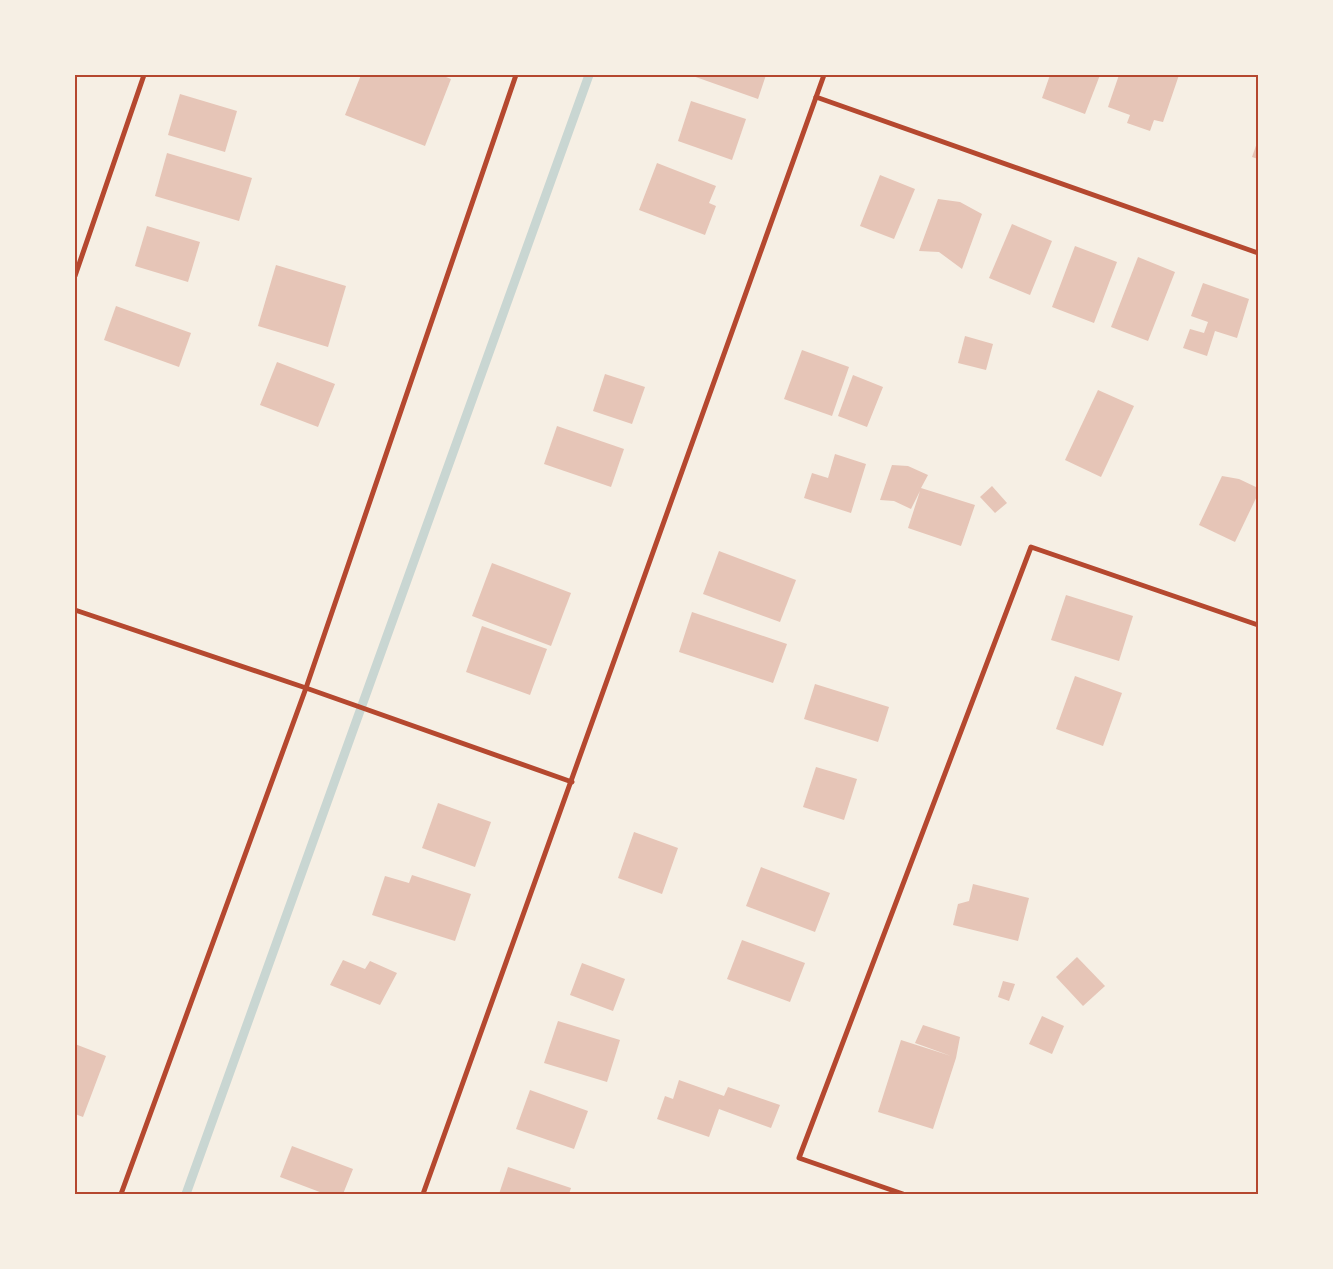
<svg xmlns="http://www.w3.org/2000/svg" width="1333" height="1269" font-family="'Work Sans',sans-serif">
<rect width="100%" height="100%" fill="#f6efe4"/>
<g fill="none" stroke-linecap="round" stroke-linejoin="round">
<polyline stroke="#c9d6d2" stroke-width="9" points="186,1194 589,75"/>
</g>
<g fill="#e6c5b7">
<polygon points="361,75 441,75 451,79 425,146 345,115"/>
<polygon points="690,75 766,75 758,99"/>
<polygon points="1050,75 1100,75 1085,114 1042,98"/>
<polygon points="1119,75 1179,75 1163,122 1154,120 1150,131 1127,123 1130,115 1108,107"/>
<polygon points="180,94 237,111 225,152 168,135"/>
<polygon points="691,101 746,119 732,160 678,141"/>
<polygon points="1258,140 1258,159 1252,157"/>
<polygon points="167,153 252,178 239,221 155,196"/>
<polygon points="657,163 716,186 709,203 716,206 705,235 639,210"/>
<polygon points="880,175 915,189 894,239 860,226"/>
<polygon points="938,199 960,202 982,214 962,269 939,252 919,251"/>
<polygon points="1012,224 1052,241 1030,295 989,278"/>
<polygon points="147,226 200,242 188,282 135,266"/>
<polygon points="1075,246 1117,262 1094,323 1052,307"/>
<polygon points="1138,257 1175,272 1148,341 1111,327"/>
<polygon points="276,265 346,286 328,347 258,326"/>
<polygon points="1203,283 1249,299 1237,338 1215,331 1207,356 1183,348 1190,329 1204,333 1208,322 1191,316"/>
<polygon points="116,306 191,333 179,367 104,340"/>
<polygon points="965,336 993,344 986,370 958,363"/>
<polygon points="802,350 849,367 832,416 784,399"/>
<polygon points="277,362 335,384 318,427 260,405"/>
<polygon points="605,374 645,387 632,424 593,411"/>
<polygon points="853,375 883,387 867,427 838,416"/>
<polygon points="1098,390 1134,406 1101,477 1065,460"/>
<polygon points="557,426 624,449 611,487 544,464"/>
<polygon points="835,454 866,464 851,513 804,498 812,473 828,478"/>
<polygon points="892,465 908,466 928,475 921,488 975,505 961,546 908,528 920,491 911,509 894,501 880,500"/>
<polygon points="1222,476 1239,479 1258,488 1258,494 1235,542 1199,525"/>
<polygon points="992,486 1007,503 995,513 980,497"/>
<polygon points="719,551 796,580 780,622 703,594"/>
<polygon points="492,563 571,593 551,646 472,616"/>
<polygon points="1066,595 1133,616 1119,661 1051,640"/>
<polygon points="692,612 787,644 773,683 679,652"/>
<polygon points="482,626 547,649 530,695 466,672"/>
<polygon points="1075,676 1122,693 1103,746 1056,729"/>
<polygon points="815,684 889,707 878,742 804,719"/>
<polygon points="816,767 857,779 844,820 803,807"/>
<polygon points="438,803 491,822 475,867 422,848"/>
<polygon points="634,832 678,848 662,894 618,878"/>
<polygon points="761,867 830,893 815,932 746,906"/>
<polygon points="412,875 471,894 455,941 372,915 385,876 409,883"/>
<polygon points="973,884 1029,898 1018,941 953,925 958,904 969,901"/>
<polygon points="742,940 805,963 790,1002 727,979"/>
<polygon points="1077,957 1105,986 1083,1006 1056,977"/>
<polygon points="343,960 365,969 370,961 397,973 380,1005 330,985"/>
<polygon points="582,963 625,979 613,1011 570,995"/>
<polygon points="1003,981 1015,984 1009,1001 998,997"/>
<polygon points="1042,1016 1064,1026 1052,1054 1029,1044"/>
<polygon points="558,1021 620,1040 607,1082 544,1063"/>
<polygon points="923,1025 960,1037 956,1058 933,1129 878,1112 901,1040 951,1056 915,1043"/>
<polygon points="75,1044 106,1056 83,1117 75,1114"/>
<polygon points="679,1080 724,1096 728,1087 780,1105 771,1128 719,1109 709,1137 657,1119 665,1096 673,1099"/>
<polygon points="530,1090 588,1111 574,1149 516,1129"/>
<polygon points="292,1146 353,1169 343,1194 325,1194 280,1177"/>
<polygon points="508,1167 571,1188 569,1194 499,1194"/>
</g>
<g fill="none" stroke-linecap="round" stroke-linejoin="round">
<g stroke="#b5482f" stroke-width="5">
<polyline points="816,97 1258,253"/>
<polyline points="75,276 144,75"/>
<polyline points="75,610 306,688 572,782"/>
<polyline points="121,1194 306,688 516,75"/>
<polyline points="423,1194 824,75"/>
<polyline points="903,1194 799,1158 1031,547 1258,625"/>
</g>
</g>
<rect width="1333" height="1269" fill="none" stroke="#f6efe4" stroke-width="152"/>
<rect x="76" y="76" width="1181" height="1117" fill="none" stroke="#b5482f" stroke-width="2"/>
</svg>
